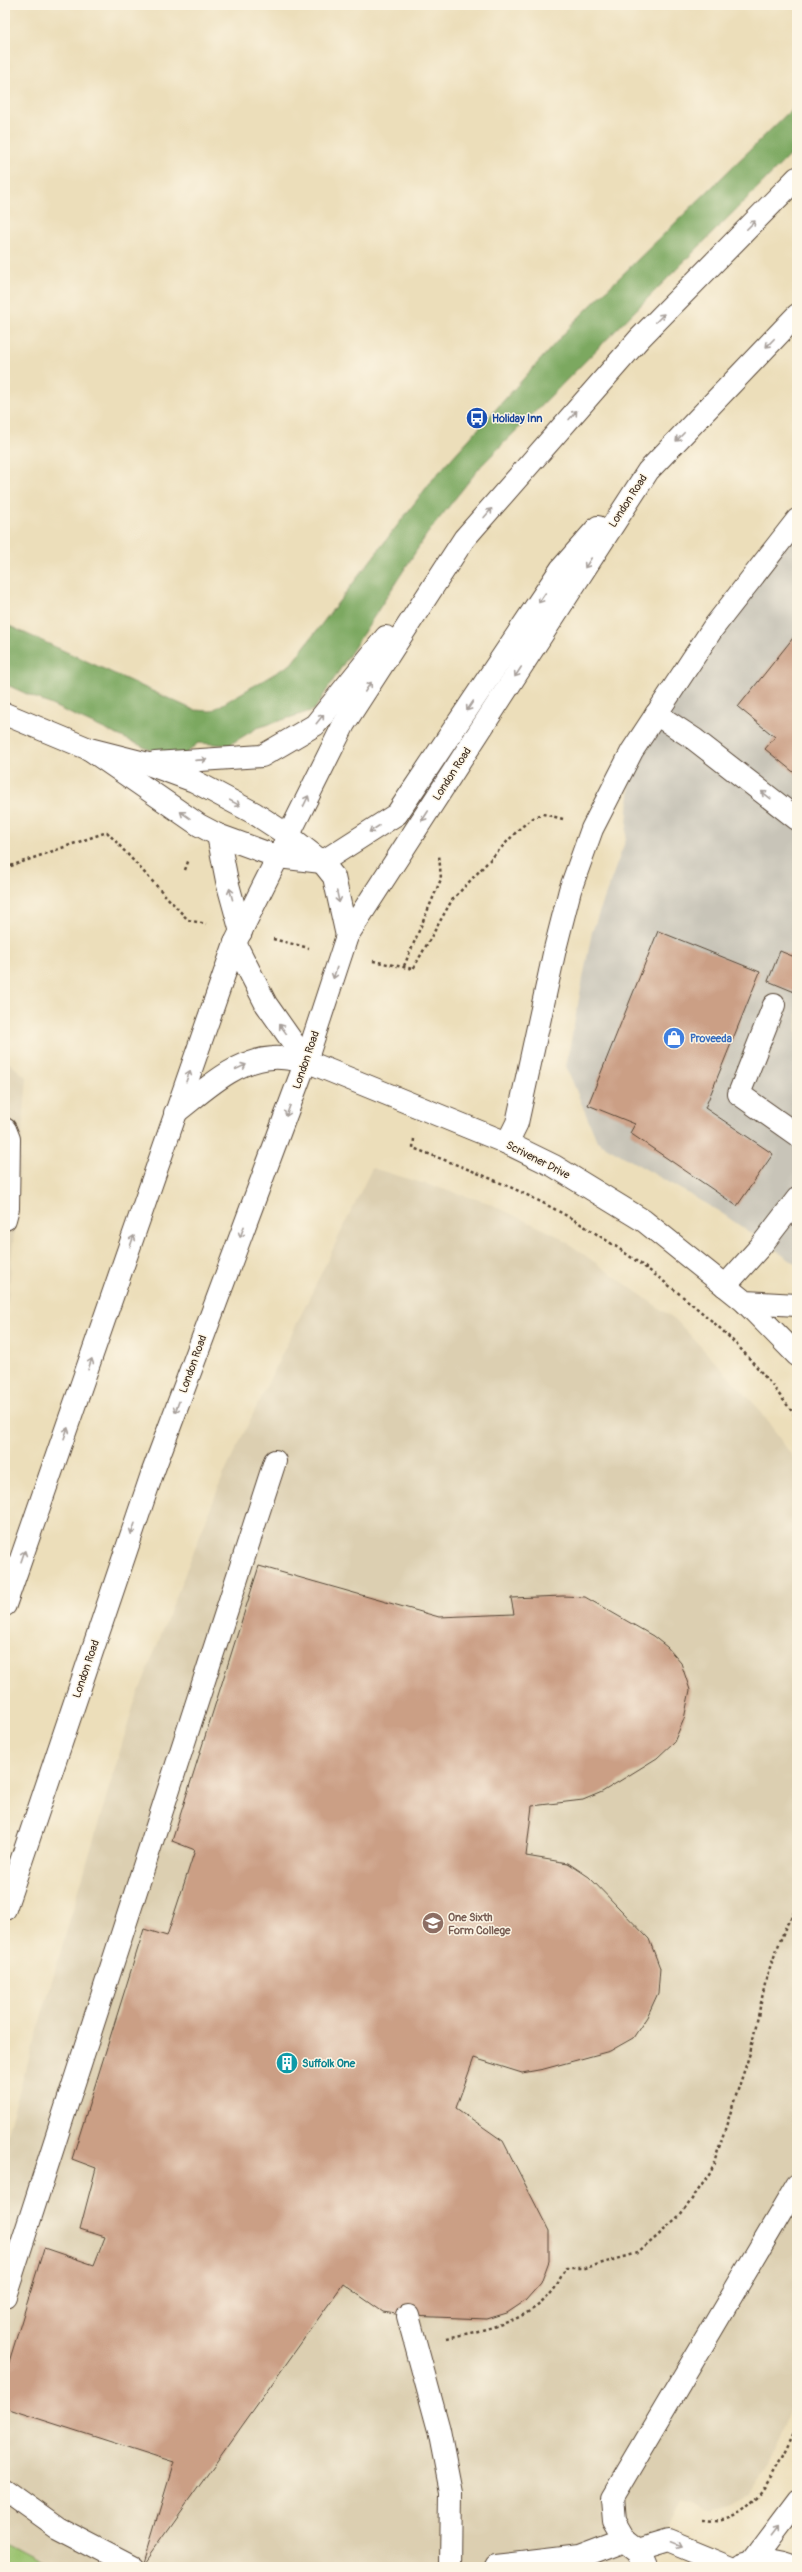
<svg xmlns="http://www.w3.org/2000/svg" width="802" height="2572" font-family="Pangolin,sans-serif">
<rect width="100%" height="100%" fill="#fcf5e5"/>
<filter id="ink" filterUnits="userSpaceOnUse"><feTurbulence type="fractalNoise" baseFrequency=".025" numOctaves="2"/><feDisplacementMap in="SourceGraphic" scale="8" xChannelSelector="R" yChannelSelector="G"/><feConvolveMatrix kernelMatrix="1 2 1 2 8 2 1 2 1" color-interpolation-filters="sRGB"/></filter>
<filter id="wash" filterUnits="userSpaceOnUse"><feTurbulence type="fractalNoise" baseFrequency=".012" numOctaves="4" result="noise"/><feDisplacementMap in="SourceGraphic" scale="16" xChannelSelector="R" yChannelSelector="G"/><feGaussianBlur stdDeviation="0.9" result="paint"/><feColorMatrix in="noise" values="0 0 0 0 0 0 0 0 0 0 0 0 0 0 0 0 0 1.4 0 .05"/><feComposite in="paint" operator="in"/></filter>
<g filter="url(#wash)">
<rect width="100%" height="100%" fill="#ecdeba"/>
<g fill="#dccfb1">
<polygon points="5,1059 27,1078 8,1301 5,1310"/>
<polygon points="372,1168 486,1202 558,1236 676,1320 759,1409 797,1463 797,2395 766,2470 748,2496 726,2508 712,2510 681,2502 645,2567 5,2567 5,2139 133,1707 223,1476"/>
</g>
<polygon fill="#c8c4b8" points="797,520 797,1265 720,1212 597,1141 566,1066 592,932 626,839 632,751"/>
<polygon fill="#9ac26e" stroke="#6a7646" points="5,2542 52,2567 5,2567"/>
<polygon fill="#7ba861" stroke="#5b6940" points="797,104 797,148 481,466 427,534 314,710 257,728 229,745 198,743 177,762 5,684 5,624 194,710 211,711 291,664 433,479 578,318"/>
<g id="blocks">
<g fill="#cb9f85">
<polygon points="797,633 797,775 765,749 775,737 738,707"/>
<polygon points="658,931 760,972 705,1108 773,1154 737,1206 630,1133 635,1124 588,1105"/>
<polygon points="780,951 797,958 797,993 768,981"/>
<polygon points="259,1566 439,1617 514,1614 511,1598 563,1596 585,1597 653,1636 667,1647 681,1663 690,1690 684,1719 674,1742 657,1758 602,1792 583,1800 532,1806 526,1856 568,1863 589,1877 649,1939 660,1968 658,1993 647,2017 633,2038 610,2051 544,2069 522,2073 474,2058 456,2108 503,2141 549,2231 549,2261 541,2283 525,2301 507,2313 487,2319 408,2316 383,2312 343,2284 143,2565 174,2462 5,2408 5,2375 44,2248 94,2265 105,2237 80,2229 96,2168 72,2159 144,1929 167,1936 195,1850 172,1841"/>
</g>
</g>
</g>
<g filter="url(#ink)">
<use href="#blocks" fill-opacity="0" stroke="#564535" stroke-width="1"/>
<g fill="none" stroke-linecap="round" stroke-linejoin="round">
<g stroke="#564535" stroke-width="24">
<g id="minor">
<polyline points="656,714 694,739 797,819"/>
<polyline points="235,943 266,1004 306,1061"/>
<polyline points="774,1005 739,1094 797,1135"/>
<path d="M175,1113C204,1091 234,1060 273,1058C283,1057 295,1060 306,1061L507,1143L554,1166L644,1221L745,1302L797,1355"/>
<polyline points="5,1129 9,1139 8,1208 5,1219"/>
<polyline points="507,1143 517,1123 555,949 570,890 592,829 632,751 713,628 797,520"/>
<polyline points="725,1286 760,1247 797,1199"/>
<polyline points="745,1302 797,1305"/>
<polyline points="5,2296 275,1461"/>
<polyline points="408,2316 439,2430 451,2492 450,2567"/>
<polyline points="5,2490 58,2528 133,2567"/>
<polyline points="638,2550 668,2541 731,2567"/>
<polyline points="752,2561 797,2501"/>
<path d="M742,2564C758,2559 777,2559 793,2567"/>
<polyline points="496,2567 580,2557 625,2540"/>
<polyline points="645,2567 638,2550 625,2540 614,2521 612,2498 797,2185"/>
</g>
</g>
<g stroke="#564535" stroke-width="24">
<g id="major">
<polyline points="5,714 89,749 148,764 194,781 254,813 289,836 322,862 334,877 347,936"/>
<polyline points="89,749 199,825 218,835 278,857 322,862 397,814 561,569 598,527"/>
<polyline points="155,763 262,756 315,725 386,637"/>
<polyline points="218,835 227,881 241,932"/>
<polyline points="5,1605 235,943 344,724 464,539 639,339 797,178"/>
<polyline points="5,1909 152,1474 306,1061 347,936 648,471 797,315"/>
</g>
</g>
<g stroke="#564535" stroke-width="2.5" stroke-dasharray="3 3" stroke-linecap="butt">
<polyline points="5,868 107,832 188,920 206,924"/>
<polyline points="185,870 189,859"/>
<polyline points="273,939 309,948"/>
<polyline points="373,961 413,969 452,900 520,828 536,816 543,814 563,819"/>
<polyline points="404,966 441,879 439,854"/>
<path d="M414,1139L413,1148C455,1164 498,1180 539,1201C597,1230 656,1273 706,1316C741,1345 770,1382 797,1418"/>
<path d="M447,2338C484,2330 527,2322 552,2292C558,2285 561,2275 566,2268H585L638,2253L680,2216L711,2172L750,2053L767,1975L786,1926L797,1908"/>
<path d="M703,2519C709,2519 716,2521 722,2520C759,2513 783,2456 797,2426"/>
</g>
<use href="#minor" stroke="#fff" stroke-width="22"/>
<use href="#major" stroke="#fff" stroke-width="22"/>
</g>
<defs><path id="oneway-shaft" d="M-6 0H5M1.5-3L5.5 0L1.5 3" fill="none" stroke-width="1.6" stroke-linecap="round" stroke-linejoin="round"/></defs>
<g stroke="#a79f9a">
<use href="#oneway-shaft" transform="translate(751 225) rotate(-45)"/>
<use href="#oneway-shaft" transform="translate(660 318) rotate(-45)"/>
<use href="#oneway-shaft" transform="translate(770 343) rotate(134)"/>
<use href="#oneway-shaft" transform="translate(573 415) rotate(-49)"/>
<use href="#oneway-shaft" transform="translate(680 437) rotate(134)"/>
<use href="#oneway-shaft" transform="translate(488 513) rotate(-49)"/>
<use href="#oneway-shaft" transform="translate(588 563) rotate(123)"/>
<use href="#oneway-shaft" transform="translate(542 598) rotate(124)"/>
<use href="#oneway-shaft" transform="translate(518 672) rotate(123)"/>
<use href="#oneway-shaft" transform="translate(368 687) rotate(-57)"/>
<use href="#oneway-shaft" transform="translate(470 706) rotate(124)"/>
<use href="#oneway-shaft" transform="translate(320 719) rotate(-51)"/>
<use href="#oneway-shaft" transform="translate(201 760) rotate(-4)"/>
<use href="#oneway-shaft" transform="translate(766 795) rotate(-142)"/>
<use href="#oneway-shaft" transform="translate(306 801) rotate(-64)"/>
<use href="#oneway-shaft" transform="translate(235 803) rotate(28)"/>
<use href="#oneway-shaft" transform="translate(185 815) rotate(-145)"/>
<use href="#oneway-shaft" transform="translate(425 816) rotate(123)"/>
<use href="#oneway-shaft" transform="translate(374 829) rotate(147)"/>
<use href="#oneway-shaft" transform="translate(231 894) rotate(-105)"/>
<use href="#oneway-shaft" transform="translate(338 897) rotate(78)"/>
<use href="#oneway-shaft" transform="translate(335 973) rotate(108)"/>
<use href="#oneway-shaft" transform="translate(283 1029) rotate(-126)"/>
<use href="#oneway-shaft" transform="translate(241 1067) rotate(-25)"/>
<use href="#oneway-shaft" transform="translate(188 1076) rotate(-71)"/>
<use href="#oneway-shaft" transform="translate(288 1111) rotate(110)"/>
<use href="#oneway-shaft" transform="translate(242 1232) rotate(110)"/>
<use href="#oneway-shaft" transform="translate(132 1241) rotate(-71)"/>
<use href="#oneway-shaft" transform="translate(90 1364) rotate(-71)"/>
<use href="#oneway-shaft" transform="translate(177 1407) rotate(110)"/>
<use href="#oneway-shaft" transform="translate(66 1433) rotate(-71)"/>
<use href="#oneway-shaft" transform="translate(133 1529) rotate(109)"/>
<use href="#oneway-shaft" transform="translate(23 1556) rotate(-71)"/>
<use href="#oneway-shaft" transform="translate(775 2531) rotate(-53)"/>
<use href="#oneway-shaft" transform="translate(675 2544) rotate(22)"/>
</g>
</g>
<defs>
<g id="bus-disc" transform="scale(1.15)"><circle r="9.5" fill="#1a4fb4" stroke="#fcf5e5"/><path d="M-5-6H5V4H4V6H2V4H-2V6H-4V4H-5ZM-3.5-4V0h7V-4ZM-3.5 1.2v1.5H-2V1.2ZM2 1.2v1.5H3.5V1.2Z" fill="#fff"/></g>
<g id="shop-disc" transform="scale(1.15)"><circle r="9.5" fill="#3f7fe0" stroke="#fcf5e5"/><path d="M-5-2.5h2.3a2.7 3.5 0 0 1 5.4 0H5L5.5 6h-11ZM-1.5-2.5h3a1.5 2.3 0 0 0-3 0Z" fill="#fff"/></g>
<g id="university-disc" transform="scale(1.15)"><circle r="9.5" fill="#8d6e63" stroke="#fcf5e5"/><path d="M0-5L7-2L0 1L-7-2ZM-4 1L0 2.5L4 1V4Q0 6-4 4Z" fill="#fff"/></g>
<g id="building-disc" transform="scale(1.15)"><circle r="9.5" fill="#0f9aa8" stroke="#fcf5e5"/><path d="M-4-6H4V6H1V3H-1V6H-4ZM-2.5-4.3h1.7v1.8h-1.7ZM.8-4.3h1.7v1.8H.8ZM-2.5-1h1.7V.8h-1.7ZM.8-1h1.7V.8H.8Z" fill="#fff"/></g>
</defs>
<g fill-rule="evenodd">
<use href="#bus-disc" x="477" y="418"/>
<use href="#shop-disc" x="674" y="1038"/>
<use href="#university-disc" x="433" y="1923"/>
<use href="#building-disc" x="287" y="2063"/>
</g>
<g text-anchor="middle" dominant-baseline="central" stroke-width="3" stroke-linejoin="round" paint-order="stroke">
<g font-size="11" font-weight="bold" fill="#164399" stroke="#fcf5e5" text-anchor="start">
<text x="492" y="418">Holiday Inn</text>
</g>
<g font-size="11" fill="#3b2a1e" stroke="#fcf5e5">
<text transform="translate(628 501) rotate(-57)">London Road</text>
<text transform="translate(452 774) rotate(-57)">London Road</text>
<text transform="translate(306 1060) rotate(-71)">London Road</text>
<text transform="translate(538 1160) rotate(27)">Scrivener Drive</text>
<text transform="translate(193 1364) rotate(-70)">London Road</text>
<text transform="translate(86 1669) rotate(-71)">London Road</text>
</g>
<g font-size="11" font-weight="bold" fill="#366cbe" stroke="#fcf5e5" text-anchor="start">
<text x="690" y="1038">Proveeda</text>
</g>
<g font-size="11" font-weight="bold" fill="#785e54" stroke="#fcf5e5" text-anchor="start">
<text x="448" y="1917">One Sixth<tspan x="448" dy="13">Form College</tspan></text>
</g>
<g font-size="11" font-weight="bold" fill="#0d838f" stroke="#fcf5e5" text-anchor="start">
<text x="302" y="2063">Suffolk One</text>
</g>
</g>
<rect width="802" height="2572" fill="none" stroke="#fcf5e5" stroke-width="20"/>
</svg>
